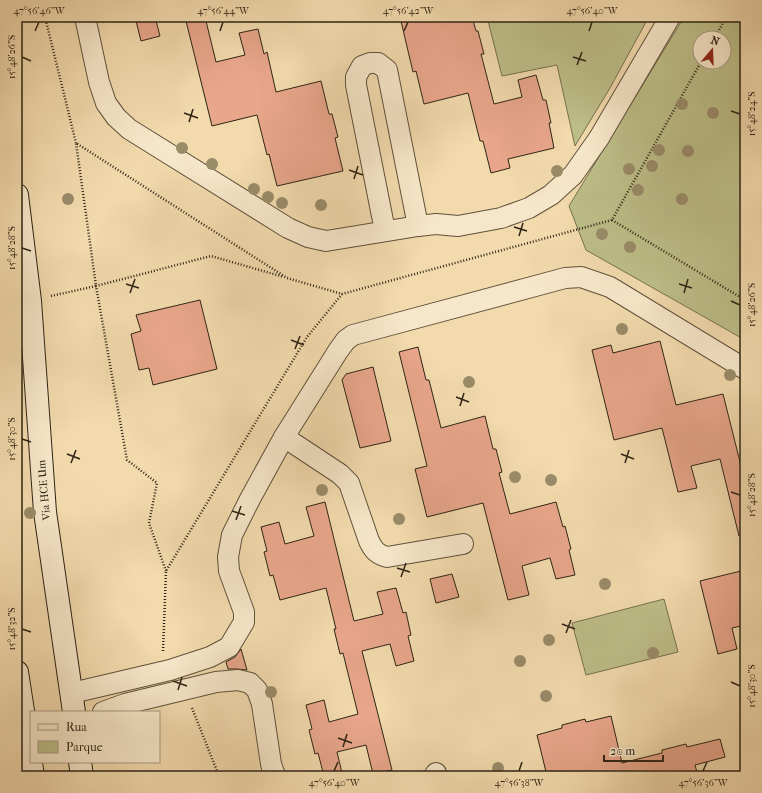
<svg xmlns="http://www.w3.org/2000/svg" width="762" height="793" font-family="'IM FELL French Canon',serif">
<rect width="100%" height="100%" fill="#f2daad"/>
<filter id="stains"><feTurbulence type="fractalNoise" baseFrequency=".005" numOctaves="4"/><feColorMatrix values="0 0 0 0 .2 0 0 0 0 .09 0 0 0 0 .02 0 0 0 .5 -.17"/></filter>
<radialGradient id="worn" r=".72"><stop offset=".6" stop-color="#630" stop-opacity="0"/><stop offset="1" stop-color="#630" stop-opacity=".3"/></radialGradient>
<g fill="#bdbe88" stroke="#76714e" fill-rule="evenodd">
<polygon points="487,17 646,17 646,22 610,88 575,146 557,65 502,76"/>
<path d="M684,17H745V340L586,250L569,206ZM700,38H724V62H700Z"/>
<polygon points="664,599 678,652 586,675 572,623"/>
</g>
<g fill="#e8a68b" stroke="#2e2415">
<polygon points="135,17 155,17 160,36 141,41"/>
<polygon points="185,17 205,17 216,62 245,55 239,33 258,29 264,54 267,52 276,92 321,81 329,114 332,114 338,137 335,138 343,171 277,186 269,154 267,155 257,115 212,126"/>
<polygon points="400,17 472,17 476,31 478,31 484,54 481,54 494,104 522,97 518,80 536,75 543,100 546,100 551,123 549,123 554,148 508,159 510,168 491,173 483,141 480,141 468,93 424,104 416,71 413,72"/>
<polygon points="200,300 217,369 153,385 149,368 139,370 131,334 141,331 136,315"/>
<polygon points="660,341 676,405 723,394 745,482 745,536 739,536 720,459 691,466 697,488 678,492 662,428 614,440 592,350 611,345 613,353"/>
<polygon points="418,347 426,380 429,380 441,428 485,416 493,449 496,449 502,472 499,473 510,514 556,502 563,527 565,526 571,549 569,550 575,575 556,579 550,558 522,566 529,595 508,600 483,503 427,517 415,469 427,466 399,352"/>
<polygon points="373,367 391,441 360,448 342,380 346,374"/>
<polygon points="325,502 354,621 383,614 377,592 396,588 403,613 406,612 411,635 408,636 414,661 396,666 390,644 362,651 392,770 373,774 366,745 337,752 342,773 331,776 324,776 318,753 315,754 309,730 312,729 306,705 324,700 329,722 358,714 343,653 340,654 334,629 336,629 326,588 280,600 273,575 270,576 264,552 267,551 261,527 279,522 285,544 314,536 306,507"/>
<polygon points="745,570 745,625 732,628 737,649 718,654 700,581"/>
<polygon points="452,574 459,597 436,603 430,579"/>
<polygon points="241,649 247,670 237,669 228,669 226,662 235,657"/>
<polygon points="611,716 622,763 662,753 662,750 686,744 687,747 720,739 725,757 695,765 698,776 666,776 665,772 651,776 547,776 537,735 562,728 562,725 585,719 586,722"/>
</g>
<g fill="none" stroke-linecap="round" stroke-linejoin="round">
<g stroke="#5f523b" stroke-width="22">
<g id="minor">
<polyline points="85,17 99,82 106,103 116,117 129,129 288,228 308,237 326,241 418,226 436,224 458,226 501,218 529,208 551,195 573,175 599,138 670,17"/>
<polyline points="385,231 356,85 356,77 362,66 370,63 378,63 387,70 418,226"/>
<path d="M284,437L340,474L349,483L369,541C374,551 377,554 387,557L463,544"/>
<polyline points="72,693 170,670 210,657 229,647 244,622 244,612 229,571 228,557 232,535 250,499 284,437 338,351 346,340 353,335 565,278 581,277 610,287 745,369"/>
<polyline points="103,712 125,704 216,682 238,680 250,683 257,690 262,704 271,764 274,773 276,776"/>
<polyline points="434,776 436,773"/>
</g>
</g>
<g stroke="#2e2415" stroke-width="24">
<g id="secondary">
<polyline points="17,195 30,301 45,512 74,712"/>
<polyline points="17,672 33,776"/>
<polyline points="80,762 82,776"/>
</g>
</g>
<g stroke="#2e2415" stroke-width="2.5" stroke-dasharray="1 2" stroke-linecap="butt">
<polyline points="45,17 76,143"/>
<polyline points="715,38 726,17"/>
<polyline points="612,220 745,300"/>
<polyline points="51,296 96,286 76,143 287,278 342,294 612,220 701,62"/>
<polyline points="166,571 149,523 157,483 127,460 96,286 211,256 284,277"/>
<polyline points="163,651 166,571 307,337 342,294"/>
<polyline points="192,708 219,776"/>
</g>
<use href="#minor" stroke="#f7e7ca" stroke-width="20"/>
<use href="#secondary" stroke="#f7e7ca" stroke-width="22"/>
</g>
<g fill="#9a8b69">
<circle cx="682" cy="104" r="6"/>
<circle cx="713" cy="113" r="6"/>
<circle cx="182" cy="148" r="6"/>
<circle cx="659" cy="150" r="6"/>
<circle cx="688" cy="151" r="6"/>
<circle cx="212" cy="164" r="6"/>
<circle cx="652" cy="166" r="6"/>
<circle cx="629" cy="169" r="6"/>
<circle cx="557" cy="171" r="6"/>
<circle cx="254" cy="189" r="6"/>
<circle cx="638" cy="190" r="6"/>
<circle cx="268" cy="197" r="6"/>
<circle cx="68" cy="199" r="6"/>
<circle cx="682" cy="199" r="6"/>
<circle cx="282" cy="203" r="6"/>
<circle cx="321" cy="205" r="6"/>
<circle cx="602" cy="234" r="6"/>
<circle cx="630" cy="247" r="6"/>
<circle cx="622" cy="329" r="6"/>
<circle cx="730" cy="375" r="6"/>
<circle cx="469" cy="382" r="6"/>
<circle cx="515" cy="477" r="6"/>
<circle cx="551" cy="480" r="6"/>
<circle cx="322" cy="490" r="6"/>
<circle cx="30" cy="513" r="6"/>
<circle cx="399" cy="519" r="6"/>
<circle cx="605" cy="584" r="6"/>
<circle cx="549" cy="640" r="6"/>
<circle cx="653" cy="653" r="6"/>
<circle cx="520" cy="661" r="6"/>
<circle cx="271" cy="692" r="6"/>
<circle cx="546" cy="696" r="6"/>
<circle cx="498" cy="768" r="6"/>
</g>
<path fill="none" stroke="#2e2415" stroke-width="1.5" d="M35,31L39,22M220,31L223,22M404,31L408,22M589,31L592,22M22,57L31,61M573,57L586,61M577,65L582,52M731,111L740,114M184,113L198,118M189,122L193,109M349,170L363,175M354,179L358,166M514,227L527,231M519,236L523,223M22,248L31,251M126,284L139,288M679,284L692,288M130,293L135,279M684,293L688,279M731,301L740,305M291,340L304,345M295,349L300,336M456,397L469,402M460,406L464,393M22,439L31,442M67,454L80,459M621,454L634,459M71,463L76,450M625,463L629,450M731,492L740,495M232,511L245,515M236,520L241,506M397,568L410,572M401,577L406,563M562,624L575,629M22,629L31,632M566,633L571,620M173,681L187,686M731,682L740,686M178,690L182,677M338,738L352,743M343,747L347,734M334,771L338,762M519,771L522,762M703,771L707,762"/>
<g text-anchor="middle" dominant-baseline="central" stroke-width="3" stroke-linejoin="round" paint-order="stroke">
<g font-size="11" fill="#2e2415" stroke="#f7e7ca">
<text transform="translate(44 490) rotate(-95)">Via HCE Um</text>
</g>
</g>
<rect width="762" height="793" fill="none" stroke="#f2daad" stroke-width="44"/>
<rect x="30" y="711" width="130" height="52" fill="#f7e7ca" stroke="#a79982"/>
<rect x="38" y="724" width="20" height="6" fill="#f7e7ca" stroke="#a79982"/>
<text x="66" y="731" font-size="12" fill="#2e2415">Rua</text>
<rect x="38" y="741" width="20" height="12" fill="#bdbe88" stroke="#a79982"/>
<text x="66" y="751" font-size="12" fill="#2e2415">Parque</text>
<g transform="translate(712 50) rotate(19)"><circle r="19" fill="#f7e7ca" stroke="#a79982"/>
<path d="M0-3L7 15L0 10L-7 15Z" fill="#8f2418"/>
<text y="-6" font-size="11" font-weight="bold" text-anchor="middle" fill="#2e2415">N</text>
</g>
<path d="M604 755v6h59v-6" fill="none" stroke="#2e2415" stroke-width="2"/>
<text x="610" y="755" font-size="12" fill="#2e2415" stroke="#f7e7ca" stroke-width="3" paint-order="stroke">20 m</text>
<rect x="22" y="22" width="718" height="749" fill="none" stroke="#2e2415" stroke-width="1.5"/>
<g font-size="10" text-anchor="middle" fill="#2e2415">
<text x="39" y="14">47°56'46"W</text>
<text x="223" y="14">47°56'44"W</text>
<text x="408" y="14">47°56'42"W</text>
<text x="592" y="14">47°56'40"W</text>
<text transform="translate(11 57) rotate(-90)" y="4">15°48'26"S</text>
<text transform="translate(751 114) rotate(-90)" y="4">15°48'24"S</text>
<text transform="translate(11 248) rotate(-90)" y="4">15°48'28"S</text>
<text transform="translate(751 305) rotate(-90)" y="4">15°48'26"S</text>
<text transform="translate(11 439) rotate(-90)" y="4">15°48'30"S</text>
<text transform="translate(751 495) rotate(-90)" y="4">15°48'28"S</text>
<text transform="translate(11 629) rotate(-90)" y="4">15°48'32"S</text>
<text transform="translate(751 686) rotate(-90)" y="4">15°48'30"S</text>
<text x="334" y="786">47°56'40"W</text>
<text x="519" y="786">47°56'38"W</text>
<text x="703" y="786">47°56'36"W</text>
</g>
<rect width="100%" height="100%" filter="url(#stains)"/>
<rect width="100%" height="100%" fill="url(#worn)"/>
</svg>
